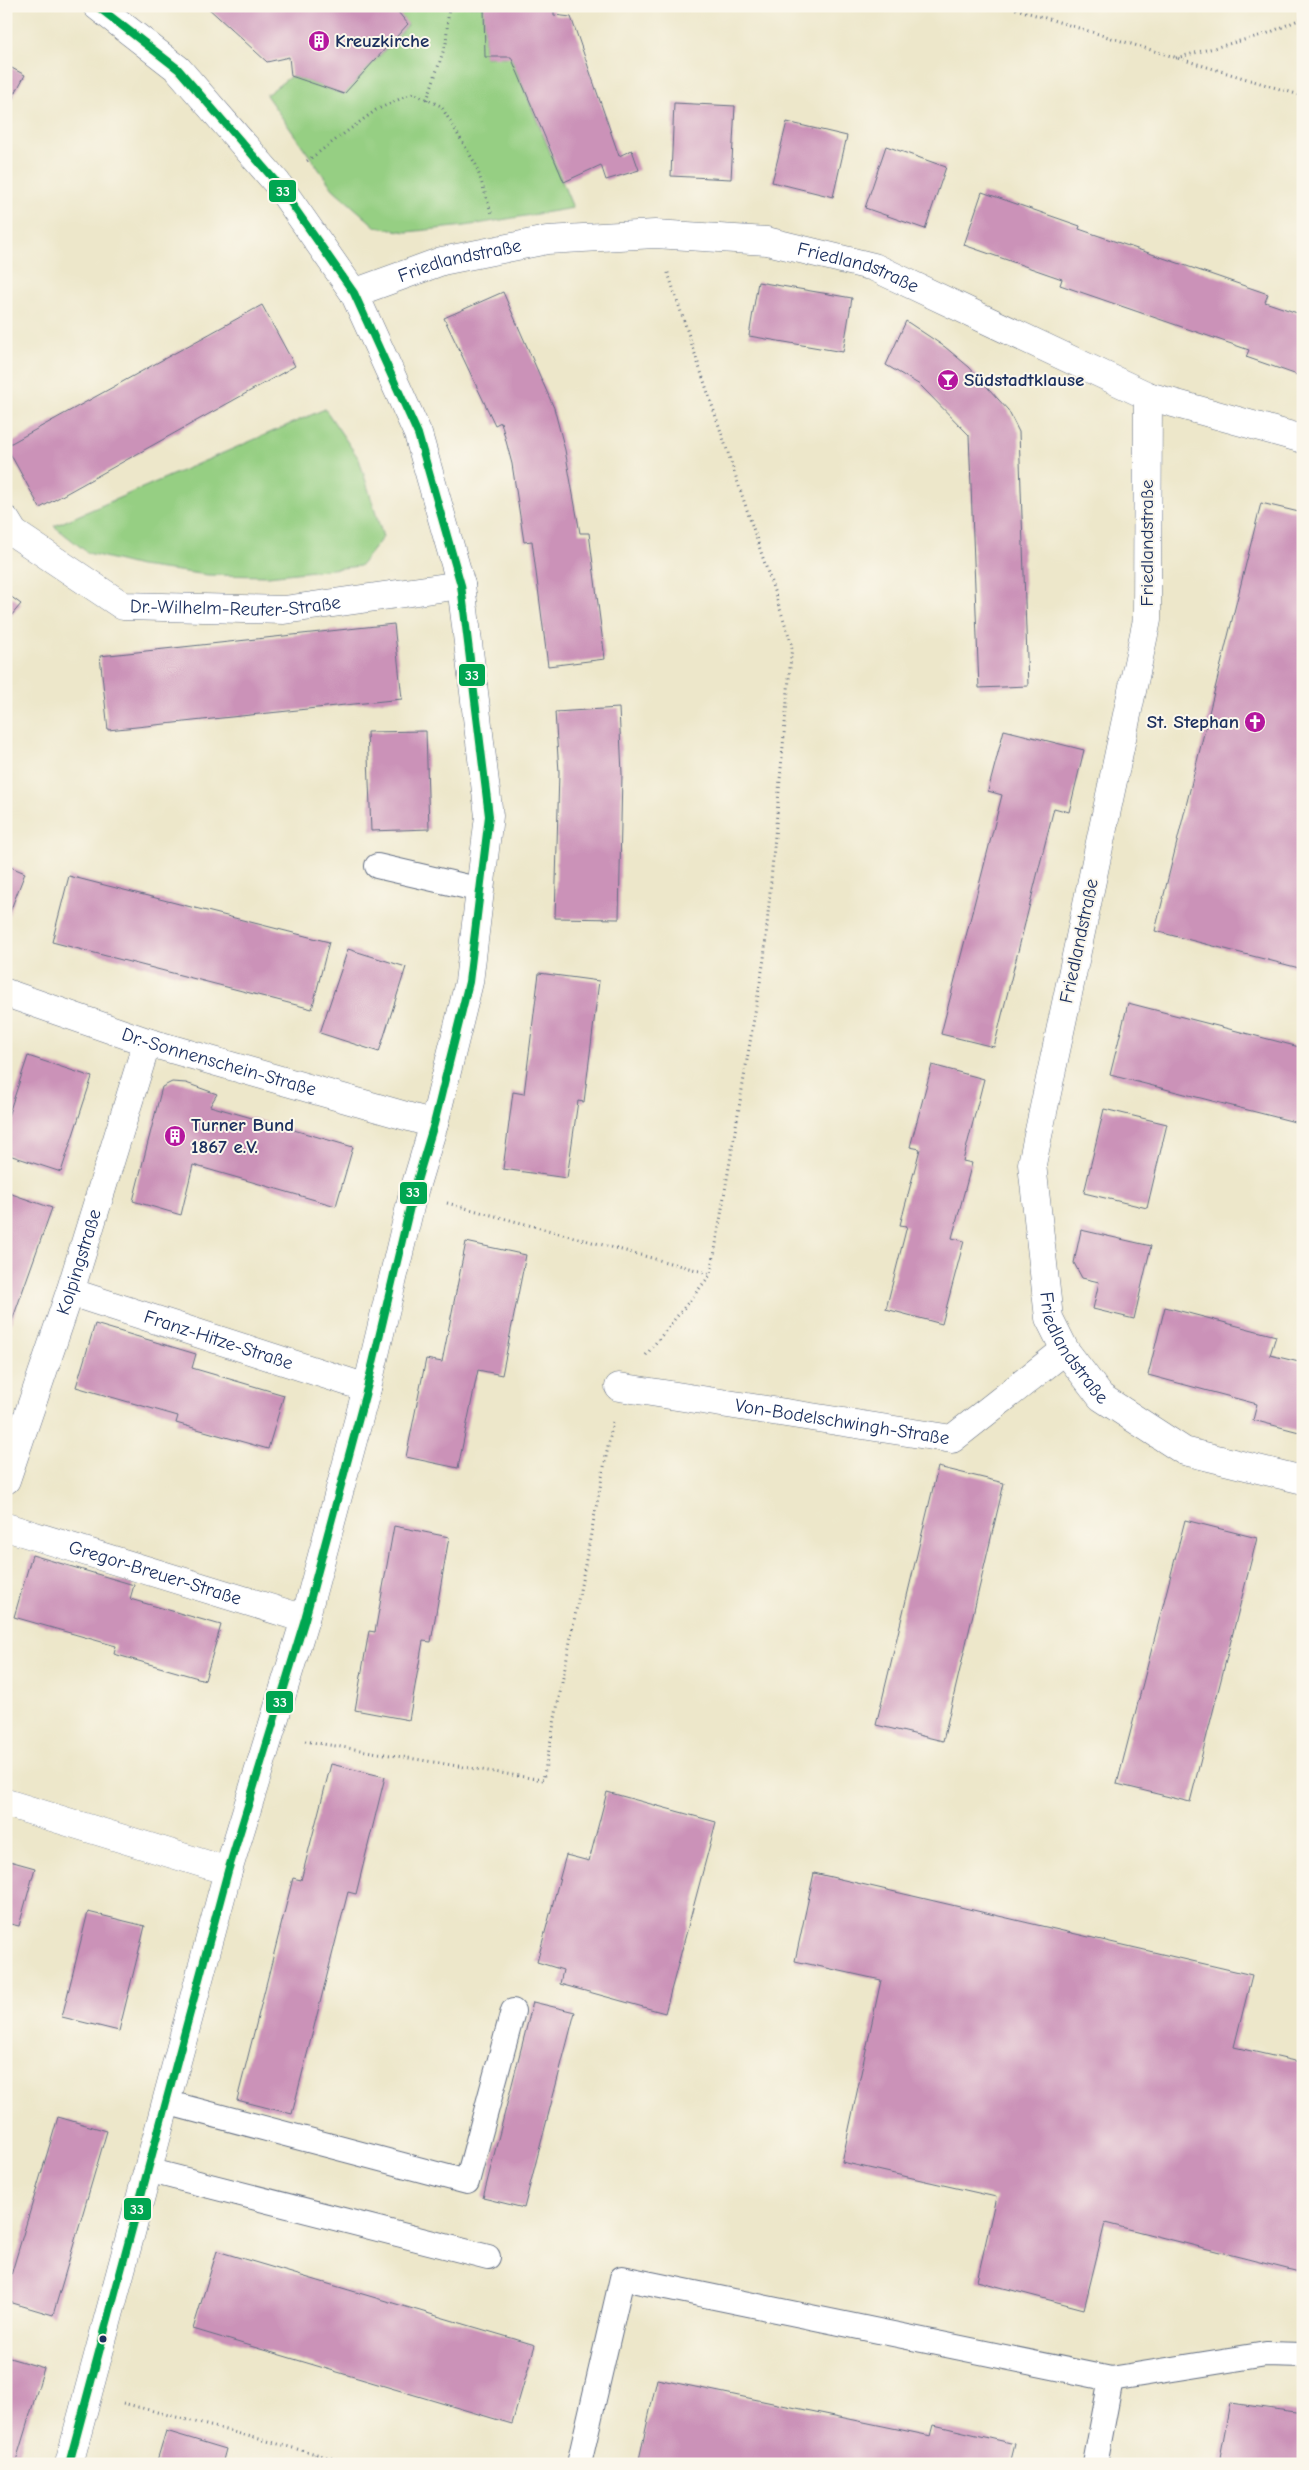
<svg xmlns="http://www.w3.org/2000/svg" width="1309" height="2470" font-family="'Comic Neue',sans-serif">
<rect width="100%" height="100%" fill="#fbf7ec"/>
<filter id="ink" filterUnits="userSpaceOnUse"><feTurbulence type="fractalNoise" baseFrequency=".02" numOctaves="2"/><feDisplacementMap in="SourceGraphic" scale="10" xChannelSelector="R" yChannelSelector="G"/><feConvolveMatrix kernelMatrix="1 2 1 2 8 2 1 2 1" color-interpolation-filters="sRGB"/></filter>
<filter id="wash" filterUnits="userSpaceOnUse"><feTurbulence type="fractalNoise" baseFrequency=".0096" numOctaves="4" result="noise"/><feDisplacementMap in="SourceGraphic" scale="20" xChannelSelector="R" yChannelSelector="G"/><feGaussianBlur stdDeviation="1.12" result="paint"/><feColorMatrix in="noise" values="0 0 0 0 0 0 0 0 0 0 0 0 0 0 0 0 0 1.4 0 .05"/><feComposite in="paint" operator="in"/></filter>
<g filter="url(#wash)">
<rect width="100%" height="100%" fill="#ede7ca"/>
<g fill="#96cf83" stroke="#587f70">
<polygon points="393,6 484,6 485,57 511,57 573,208 465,226 407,232 376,227 333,189 266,95 291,76 344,94 408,25"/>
<polygon points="325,409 359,459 383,537 360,566 268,576 208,575 140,566 88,553 54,526"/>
</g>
<g id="blocks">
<g fill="#cb92b8">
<polygon points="206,6 393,6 408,24 344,94 291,76 289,57 267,62"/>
<polygon points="484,6 554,6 554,15 571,17 619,156 632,150 639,170 606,180 601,165 564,182 511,57 485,57"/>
<polygon points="6,65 25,75 6,110"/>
<polygon points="674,103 735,106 731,179 671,176"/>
<polygon points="787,122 847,136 833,197 772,182"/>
<polygon points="886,146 946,167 925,229 865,208"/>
<polygon points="982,192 1080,226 1079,229 1268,294 1265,302 1303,315 1303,377 1246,357 1249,350 1060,285 1062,279 964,245"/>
<polygon points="758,282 852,298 843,352 749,336"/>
<polygon points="503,292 554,408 565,450 580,533 589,533 605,659 548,666 532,541 524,542 512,464 501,422 495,425 444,318"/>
<polygon points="262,305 295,366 40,508 6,446"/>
<polygon points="906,321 945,347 969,367 1008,410 1019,432 1028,686 979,688 969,435 920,385 886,365"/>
<polygon points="1261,503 1303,513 1303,969 1155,931"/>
<polygon points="6,593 21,604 6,622"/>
<polygon points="394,624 402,699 108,730 100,656"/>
<polygon points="619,708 622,774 619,919 555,918 559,772 555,712"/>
<polygon points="1004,730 1084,750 1069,812 1054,808 994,1047 941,1034 1002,795 988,791"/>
<polygon points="426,731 429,829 371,831 367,732"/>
<polygon points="6,865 25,873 6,922"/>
<polygon points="69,876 329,942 312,1009 52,942"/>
<polygon points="348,949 406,967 379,1052 320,1033"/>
<polygon points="539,973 599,981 584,1102 578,1101 567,1178 503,1169 513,1092 524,1094"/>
<polygon points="1128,1003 1303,1048 1303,1124 1110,1075"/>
<polygon points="28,1056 92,1077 61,1172 6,1154 6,1122"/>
<polygon points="932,1065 984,1079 963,1161 972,1163 952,1238 964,1241 942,1324 886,1309 907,1226 900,1225 920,1149 910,1147"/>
<polygon points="172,1082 186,1083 217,1094 210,1106 353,1147 336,1206 193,1165 181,1215 133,1201 162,1087"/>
<polygon points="1104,1109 1167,1124 1147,1208 1084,1193"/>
<polygon points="6,1192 52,1208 7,1335 6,1335"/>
<polygon points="1081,1230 1151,1246 1134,1319 1093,1309 1099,1282 1082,1278 1074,1263"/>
<polygon points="466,1242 526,1255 502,1375 478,1370 458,1468 406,1457 426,1359 442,1362"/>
<polygon points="1165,1307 1276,1336 1270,1355 1303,1363 1303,1433 1253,1420 1257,1404 1148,1375"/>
<polygon points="95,1324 196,1354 192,1368 284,1395 268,1449 176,1423 178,1416 76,1387"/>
<polygon points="938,1467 1004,1483 943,1741 876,1725"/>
<polygon points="1185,1520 1257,1538 1190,1802 1117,1784"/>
<polygon points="394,1526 449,1537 431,1642 423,1641 409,1720 355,1710 369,1631 375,1632"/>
<polygon points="32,1555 134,1585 130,1599 221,1625 205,1680 114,1654 116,1646 14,1617"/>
<polygon points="331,1764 385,1777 356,1894 348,1892 292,2114 237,2100 293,1878 301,1880"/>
<polygon points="607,1792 716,1822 665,2013 560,1984 563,1970 537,1962 566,1855 589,1861"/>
<polygon points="6,1860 35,1868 19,1926 6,1923"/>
<polygon points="814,1873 1252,1975 1234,2047 1303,2063 1303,2273 1105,2223 1084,2309 977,2281 996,2197 842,2162 881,1980 795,1961"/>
<polygon points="88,1912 145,1926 119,2031 62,2017"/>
<polygon points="533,2002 575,2012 524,2208 483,2198"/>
<polygon points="58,2117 107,2131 53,2315 6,2301 6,2292"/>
<polygon points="217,2251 535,2345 512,2424 193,2329"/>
<polygon points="6,2357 44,2368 15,2464 6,2464"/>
<polygon points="657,2379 931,2436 934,2425 1015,2444 1010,2464 638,2464"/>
<polygon points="1230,2403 1303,2413 1303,2464 1219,2464"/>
<polygon points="166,2431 226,2449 222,2464 156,2464"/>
</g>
</g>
</g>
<g filter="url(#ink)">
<use href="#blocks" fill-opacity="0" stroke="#646f84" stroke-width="1"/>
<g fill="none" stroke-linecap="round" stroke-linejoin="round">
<g stroke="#646f84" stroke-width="26">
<g id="lane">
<polyline points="377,866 481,890"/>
<polyline points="165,2102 467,2182 513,2011"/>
<polyline points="147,2170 488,2257"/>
<polyline points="579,2464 622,2278 1111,2379 1266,2354 1303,2355"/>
<polyline points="1095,2464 1111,2379"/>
</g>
</g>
<g stroke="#646f84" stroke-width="29">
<g id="street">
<path id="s1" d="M354,293L442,261L547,240L655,234L767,241L874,267L1148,396L1303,439"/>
<path id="s2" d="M1148,396L1147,620L1032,1164L1049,1318L1065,1350L1101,1397L1184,1451L1303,1480"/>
<path id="s3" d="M6,520L14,533L123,606L284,610L461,585"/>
<path id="s4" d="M6,993L147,1042L434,1124"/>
<path id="s5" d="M70,1292L367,1388"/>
<path id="s6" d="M619,1387L952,1439L1065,1350"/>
<path id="s7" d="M6,1480L70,1292L147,1042"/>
<path id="s8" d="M6,1527L305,1619"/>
<polyline points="6,1803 228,1871"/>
<polyline points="69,2464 228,1871 305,1619 367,1388 413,1194 434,1124 469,982 489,816 461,585 418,434 354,293 277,183 178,69 97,6"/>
</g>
</g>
<g stroke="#646f84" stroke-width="3" stroke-dasharray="1 4" stroke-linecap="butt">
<polyline points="1006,6 1303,96"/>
<polyline points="1176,58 1266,34 1303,18"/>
<polyline points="427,100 446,43 449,6"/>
<polyline points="307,161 376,110 413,93 441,106 476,165 492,215"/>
<polyline points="447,1203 711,1274"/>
<polyline points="646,1355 711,1274 764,959 792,645 667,270"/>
<polyline points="305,1741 543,1780 613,1421"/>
<polyline points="123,2403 354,2464"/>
<polyline points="312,2464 315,2454"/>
</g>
<use href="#lane" stroke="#fff" stroke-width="24"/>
<use href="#street" stroke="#fff" stroke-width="28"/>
<g stroke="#fbf7ec" stroke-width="11">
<polyline id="bus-1" points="69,2464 228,1871 305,1619 367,1388 413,1194 434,1124 469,982 489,816 461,585 418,434 354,293 277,183 178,69 97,6"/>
</g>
<use href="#bus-1" stroke="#00a651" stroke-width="8"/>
</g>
</g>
<defs>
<g id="building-disc" transform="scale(1.125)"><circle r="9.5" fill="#b5179e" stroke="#fbf7ec"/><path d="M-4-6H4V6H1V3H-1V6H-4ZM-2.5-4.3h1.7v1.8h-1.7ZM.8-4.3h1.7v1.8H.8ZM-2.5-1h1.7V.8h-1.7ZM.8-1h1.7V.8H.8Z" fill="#fff"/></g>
<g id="bar-disc" transform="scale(1.125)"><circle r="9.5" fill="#b5179e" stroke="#fbf7ec"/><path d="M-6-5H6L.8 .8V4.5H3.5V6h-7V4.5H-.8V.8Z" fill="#fff"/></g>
<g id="church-disc" transform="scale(1.125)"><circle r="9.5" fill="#b5179e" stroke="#fbf7ec"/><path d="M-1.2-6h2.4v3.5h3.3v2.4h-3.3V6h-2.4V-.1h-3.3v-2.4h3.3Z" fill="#fff"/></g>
</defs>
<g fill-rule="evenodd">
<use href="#building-disc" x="319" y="41"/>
<use href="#bar-disc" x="948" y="380"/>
<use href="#church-disc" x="1255" y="722"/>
<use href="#building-disc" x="175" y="1136"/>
</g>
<circle fill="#1b2f5e" stroke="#fbf7ec" stroke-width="2" cx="103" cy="2339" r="4.5"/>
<g text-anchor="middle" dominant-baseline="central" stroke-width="4" stroke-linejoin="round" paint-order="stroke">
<g font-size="19" font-weight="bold" fill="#1b2f5e" stroke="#fbf7ec" text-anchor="start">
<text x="335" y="41">Kreuzkirche</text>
<text x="964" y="380">Südstadtklause</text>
<text x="1239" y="722" text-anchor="end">St. Stephan</text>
<text x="191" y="1125">Turner Bund<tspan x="191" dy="22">1867 e.V.</tspan></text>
</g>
<g font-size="19" fill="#1b2f5e" stroke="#fbf7ec">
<text stroke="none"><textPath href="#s1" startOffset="111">Friedlandstraße</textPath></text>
<text stroke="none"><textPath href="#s1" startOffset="516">Friedlandstraße</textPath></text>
<text transform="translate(1147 543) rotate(-90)">Friedlandstraße</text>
<text stroke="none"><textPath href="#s3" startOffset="259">Dr.-Wilhelm-Reuter-Straße</textPath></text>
<text transform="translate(1079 941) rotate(-78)">Friedlandstraße</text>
<text stroke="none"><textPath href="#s4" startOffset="224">Dr.-Sonnenschein-Straße</textPath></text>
<text stroke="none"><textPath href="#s7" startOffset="230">Kolpingstraße</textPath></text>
<text stroke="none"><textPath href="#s5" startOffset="156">Franz-Hitze-Straße</textPath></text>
<text stroke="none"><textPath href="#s2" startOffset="972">Friedlandstraße</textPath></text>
<text stroke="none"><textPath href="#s6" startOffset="226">Von-Bodelschwingh-Straße</textPath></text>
<text stroke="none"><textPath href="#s8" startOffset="156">Gregor-Breuer-Straße</textPath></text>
</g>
</g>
<g stroke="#fbf7ec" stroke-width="2">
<rect x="268" y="179" width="29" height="24" rx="5" fill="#00a651"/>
<rect x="458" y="663" width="28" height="24" rx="5" fill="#00a651"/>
<rect x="399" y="1181" width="29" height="24" rx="5" fill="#00a651"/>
<rect x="265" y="1690" width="29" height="24" rx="5" fill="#00a651"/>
<rect x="123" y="2197" width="29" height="24" rx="5" fill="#00a651"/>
</g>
<g font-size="14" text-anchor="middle" font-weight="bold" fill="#fff">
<text x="283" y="196">33</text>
<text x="472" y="680">33</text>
<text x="413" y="1197">33</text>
<text x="280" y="1707">33</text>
<text x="137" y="2214">33</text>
</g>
<rect width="1309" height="2470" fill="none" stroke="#fbf7ec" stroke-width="25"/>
</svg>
